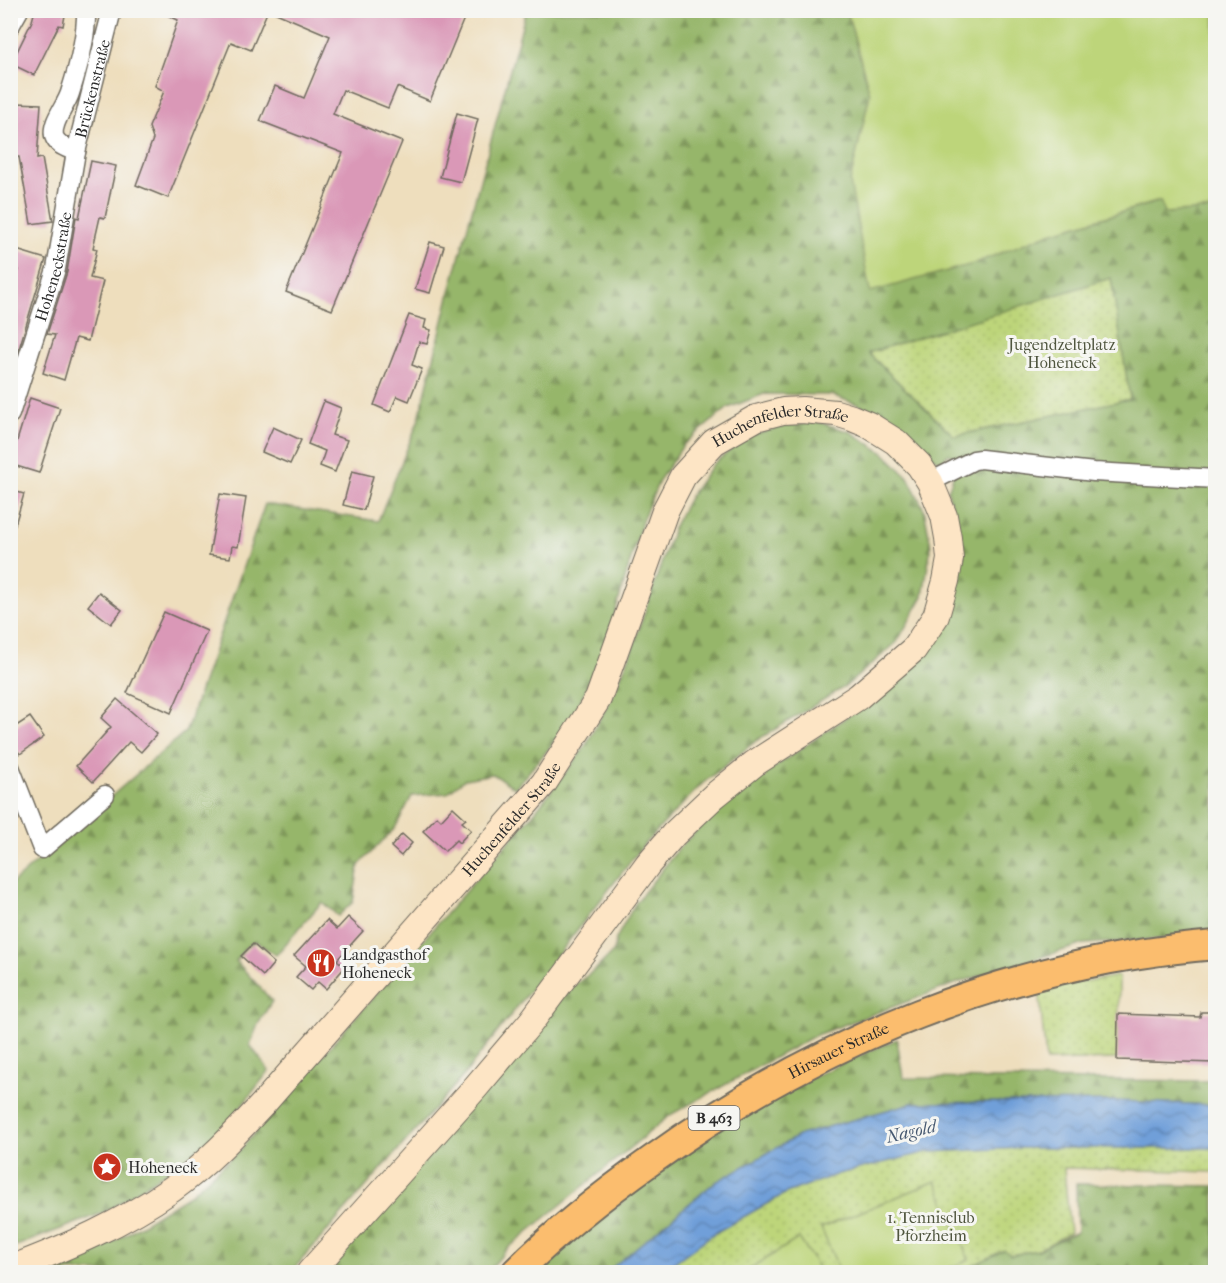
<svg xmlns="http://www.w3.org/2000/svg" width="1226" height="1283" font-family="'IM FELL French Canon',serif">
<defs>
<pattern id="grass-dots" width="8" height="8" patternUnits="userSpaceOnUse" patternTransform="scale(1.5)"><rect width="8" height="8" fill="#bdd57a"/><path d="M2 2h.1M6 6h.1" fill="none" stroke="#a3b76a" stroke-width="1.8" stroke-linecap="round"/></pattern>
<pattern id="forest-firs" width="22" height="20" patternUnits="userSpaceOnUse" patternTransform="scale(1.5)"><rect width="22" height="20" fill="#96b66a"/><path d="M5 1l3.5 6h-7zM16 11l3.5 6h-7z" fill="#7b9457"/></pattern>
<pattern id="water-waves" width="16" height="10" patternUnits="userSpaceOnUse" patternTransform="scale(1.5)"><rect width="16" height="10" fill="#709fd9"/><path d="M0 5q4-4 8 0t8 0" fill="none" stroke="#5c82b0"/></pattern>
</defs>
<rect width="100%" height="100%" fill="#f6f6f2"/>
<filter id="ink" filterUnits="userSpaceOnUse"><feTurbulence type="fractalNoise" baseFrequency=".0167" numOctaves="2"/><feDisplacementMap in="SourceGraphic" scale="12" xChannelSelector="R" yChannelSelector="G"/><feConvolveMatrix kernelMatrix="1 2 1 2 8 2 1 2 1" color-interpolation-filters="sRGB"/></filter>
<filter id="wash" filterUnits="userSpaceOnUse"><feTurbulence type="fractalNoise" baseFrequency=".008" numOctaves="4" result="noise"/><feDisplacementMap in="SourceGraphic" scale="24" xChannelSelector="R" yChannelSelector="G"/><feGaussianBlur stdDeviation="1.35" result="paint"/><feColorMatrix in="noise" values="0 0 0 0 0 0 0 0 0 0 0 0 0 0 0 0 0 1.4 0 .05"/><feComposite in="paint" operator="in"/></filter>
<g filter="url(#wash)">
<rect width="100%" height="100%" fill="#eedebd"/>
<g fill="url(#grass-dots)" stroke="#748052" stroke-width="1.5">
<polygon points="1111,277 1131,399 954,436 867,352"/>
<polygon points="1119,976 1118,1059 1046,1061 1039,989"/>
<polygon points="1022,1148 1215,1148 1215,1172 1064,1168 1070,1233 1038,1250 1011,1255 976,1265 960,1272 661,1272 713,1234 786,1193 838,1174 927,1152"/>
</g>
<g fill="url(#forest-firs)" stroke="#60704a" stroke-width="1.5" fill-rule="evenodd">
<path d="M526,11H847L870,94L850,182L973,264L1050,233L1161,201L1166,213L1215,209V935L1084,944L960,982L816,1035L670,1115L506,1250L488,1272H323L568,990L596,969L614,951L616,939L635,904L680,847L728,800L898,681L932,646L947,614L954,518L948,491L958,462L949,454L941,461L929,456L909,435L888,419L857,404L831,395L764,394L728,408L684,444L660,479L643,518L604,650L574,714L551,746L515,788L493,774L465,779L447,793L412,796L395,828L359,865L353,902L338,916L322,902L276,955L255,941L245,948L236,961L272,1001L258,1024L250,1045L269,1071L237,1112L217,1133L183,1161L105,1212L11,1248L10,885L186,731L265,504L378,521L419,419L451,288ZM1111,278L1130,399L954,436L868,353Z"/>
<polygon points="818,422 851,432 884,453 908,477 924,509 931,546 923,596 897,642 846,686 757,740 702,784 645,843 464,1075 291,1272 45,1272 97,1251 140,1226 189,1195 240,1150 533,814 583,750 612,697 631,653 674,526 690,496 712,465 749,436 785,426"/>
<polygon points="897,1039 903,1078 1215,1081 1215,1105 1116,1101 912,1103 800,1135 714,1183 607,1272 539,1272 573,1241 703,1138 792,1086"/>
<polygon points="1076,1184 1215,1186 1215,1272 960,1272 1004,1250 1011,1255 1038,1250 1077,1232"/>
</g>
<g fill="#bdd57a" stroke="#748052" stroke-width="1.5">
<polygon points="847,11 1215,11 1215,209 1165,213 1160,201 1050,233 973,264 870,292 850,182 870,94"/>
<polygon points="936,1181 969,1260 939,1272 840,1272 821,1228"/>
<polygon points="799,1238 821,1272 745,1272"/>
</g>
<polygon fill="url(#water-waves)" stroke="#4e6582" stroke-width="1.5" points="1116,1101 1215,1105 1215,1148 1022,1148 927,1152 838,1174 786,1193 713,1234 661,1272 607,1272 714,1183 800,1135 912,1103"/>
<g id="blocks">
<g fill="#da98b7">
<polygon points="35,10 66,10 63,26 59,25 34,75 11,64 32,21"/>
<polygon points="156,10 268,10 251,50 231,42 168,198 136,185 153,139 149,127 164,91 155,86 178,20"/>
<polygon points="269,10 451,10 465,16 430,101 397,87 388,108 343,90 333,114 402,142 332,310 286,292 343,153 260,121 275,86 304,98 330,36"/>
<polygon points="16,103 41,104 37,159 42,158 53,221 31,224 19,157 10,157"/>
<polygon points="457,113 478,119 461,182 440,177"/>
<polygon points="91,161 116,166 105,218 100,217 93,248 97,249 90,278 103,281 88,341 76,338 64,380 43,373 55,335 47,334 67,272 76,217 79,218"/>
<polygon points="430,242 444,246 430,293 415,289"/>
<polygon points="10,248 46,259 12,372 10,295 19,270 10,267"/>
<polygon points="409,315 426,320 424,328 431,330 427,344 419,342 412,365 422,369 409,401 397,396 390,412 374,405"/>
<polygon points="30,398 60,408 39,473 10,464"/>
<polygon points="324,401 341,408 332,435 347,440 335,472 320,466 325,451 308,444"/>
<polygon points="273,427 301,440 290,464 262,452"/>
<polygon points="352,471 373,476 364,510 343,505"/>
<polygon points="10,490 24,494 14,528 10,528"/>
<polygon points="220,494 246,498 238,547 232,546 230,558 209,555"/>
<polygon points="99,592 122,610 111,624 88,606"/>
<polygon points="164,612 207,631 171,713 127,693"/>
<polygon points="117,699 157,734 141,752 129,742 93,782 76,766 111,727 101,718"/>
<polygon points="30,717 44,737 20,754 10,741 10,730"/>
<polygon points="453,807 466,819 462,822 471,830 459,843 456,840 445,851 423,831 437,816 441,820"/>
<polygon points="402,834 412,843 401,856 391,847"/>
<polygon points="348,917 363,931 337,960 345,967 326,989 318,982 311,990 296,977 306,966 294,956 327,920 337,929"/>
<polygon points="253,944 274,963 263,976 241,956"/>
<polygon points="1201,1012 1215,1012 1215,1063 1117,1060 1118,1014 1200,1017"/>
</g>
</g>
</g>
<g filter="url(#ink)">
<use href="#blocks" fill-opacity="0" stroke="#6f6a5e" stroke-width="1.5"/>
<g fill="none" stroke-linecap="round" stroke-linejoin="round">
<g stroke="#6f6a5e" stroke-width="21">
<g id="minor">
<path id="s1" d="M86,10C87,37 78,68 70,93C66,106 51,122 54,136C57,146 68,148 76,152L112,10"/>
<polyline points="10,26 19,10"/>
<path id="s2" d="M10,414L56,269L76,152"/>
<polyline points="930,482 974,460 981,459 1094,472 1216,479"/>
<polyline points="10,767 42,849 105,795"/>
</g>
</g>
<g stroke="#6f6a5e" stroke-width="28">
<g id="secondary">
<path id="s3" d="M10,1269C67,1247 122,1224 172,1189C205,1166 236,1133 263,1104L544,783L598,699L665,511L683,476L714,442L756,418L783,411L802,410L836,413L852,418L869,425L896,442L919,465L930,482L944,516L948,538L950,559L946,581L936,616L914,649L858,697L755,763L714,796L674,834L648,864L531,1022L475,1088L310,1272"/>
</g>
</g>
<g stroke="#6f6a5e" stroke-width="32">
<g id="primary">
<path id="s4" d="M516,1272C557,1231 604,1194 652,1160C817,1041 1011,961 1216,945"/>
</g>
</g>
<use href="#minor" stroke="#fff" stroke-width="18"/>
<use href="#secondary" stroke="#fde5c5" stroke-width="26"/>
<use href="#primary" stroke="#fbbd6e" stroke-width="28"/>
</g>
</g>
<defs>
<g id="restaurant-disc" transform="scale(1.5)"><circle r="9.5" fill="#c8321e" stroke="#f6f6f2"/><path d="M-5-6h1v4h1v-4h1v4h1v-4h1v5L-1.5 .5V6h-2V.5L-5-1ZM5-6V6H3V1.5H1.5Q1.5-4 5-6Z" fill="#fff"/></g>
<g id="sight-disc" transform="scale(1.5)"><circle r="9.5" fill="#c8321e" stroke="#f6f6f2"/><path d="M0-6L1.8-2.2L6-1.7L2.9 1.2L3.7 5.4L0 3.3L-3.7 5.4L-2.9 1.2L-6-1.7L-1.8-2.2Z" fill="#fff"/></g>
</defs>
<g fill-rule="evenodd">
<use href="#restaurant-disc" x="321" y="963"/>
<use href="#sight-disc" x="107" y="1167"/>
</g>
<g text-anchor="middle" dominant-baseline="central" stroke-width="6" stroke-linejoin="round" paint-order="stroke">
<rect fill="#f6f6f2" stroke="#686867" stroke-width="1.5" x="688.5" y="1106" width="51" height="24" rx="4.5"/>
<g font-size="15" font-weight="bold" fill="#2b2b2b">
<text x="714" y="1118">B 463</text>
</g>
<g font-size="16" fill="#2b2b2b" stroke="#f6f6f2">
<text stroke="none"><textPath href="#s1" startOffset="225">Brückenstraße</textPath></text>
<text stroke="none"><textPath href="#s2" startOffset="154">Hoheneckstraße</textPath></text>
<text stroke="none"><textPath href="#s3" startOffset="1188">Huchenfelder Straße</textPath></text>
<text stroke="none"><textPath href="#s3" startOffset="684">Huchenfelder Straße</textPath></text>
<text stroke="none"><textPath href="#s4" startOffset="393">Hirsauer Straße</textPath></text>
</g>
<g font-size="16" fill="#50563f" stroke="#f6f6f2">
<text x="1062" y="344">Jugendzeltplatz<tspan x="1062" dy="18">Hoheneck</tspan></text>
<text x="931" y="1217">1. Tennisclub<tspan x="931" dy="18">Pforzheim</tspan></text>
</g>
<g font-size="16" fill="#2b2b2b" stroke="#f6f6f2" text-anchor="start">
<text x="342" y="954">Landgasthof<tspan x="342" dy="18">Hoheneck</tspan></text>
<text x="128" y="1167">Hoheneck</text>
</g>
<g font-size="18" font-style="italic" fill="#475971" stroke="#f6f6f2">
<text transform="translate(911 1132) rotate(-13)">Nagold</text>
</g>
</g>
<rect width="1226" height="1283" fill="none" stroke="#f6f6f2" stroke-width="36"/>
</svg>
